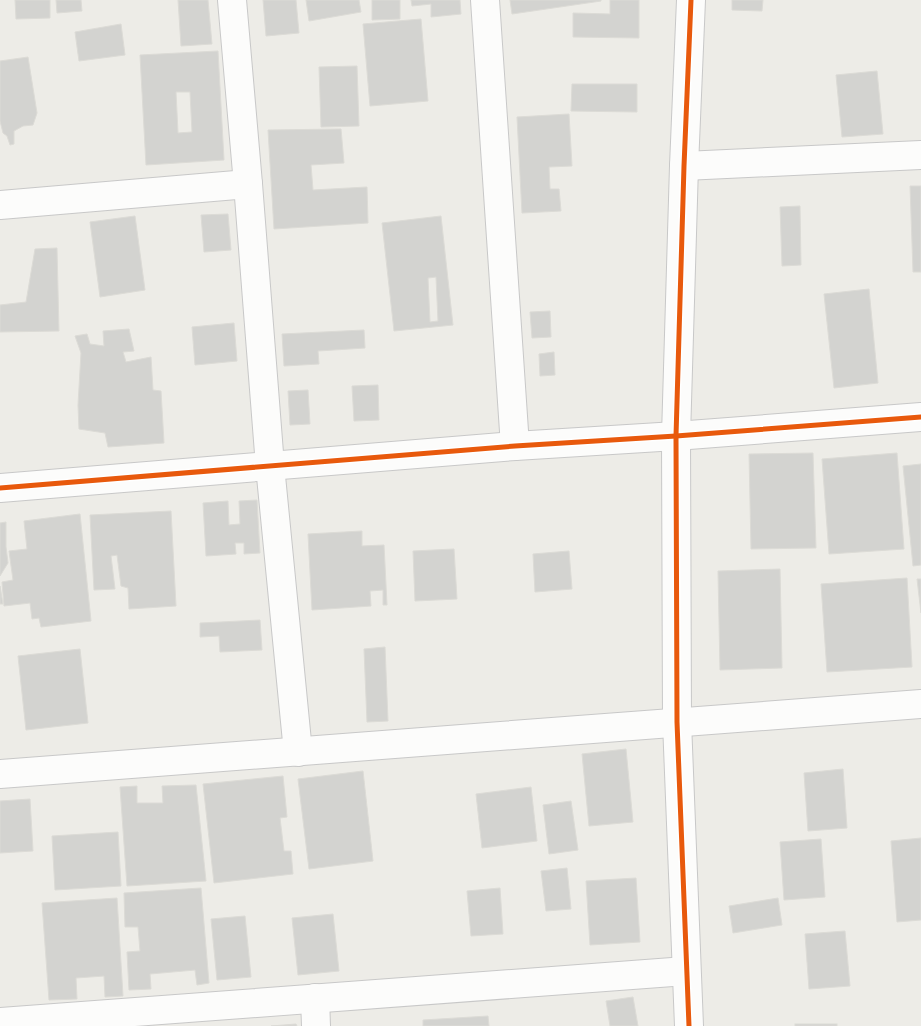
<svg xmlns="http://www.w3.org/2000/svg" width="921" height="1026" font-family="Cabin,sans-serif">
<rect width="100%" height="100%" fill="#edece7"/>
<g fill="#d3d3d0" stroke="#dcdbd6" fill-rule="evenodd">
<polygon points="15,0 50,0 50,18 16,19"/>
<polygon points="56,0 81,0 82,11 57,13"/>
<polygon points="178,0 208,0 212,44 181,46"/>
<polygon points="263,0 296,0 299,33 266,36"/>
<polygon points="306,0 359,0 361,12 309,21"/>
<polygon points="372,0 400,0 400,19 372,20"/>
<polygon points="411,0 460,0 461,14 431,17 431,4 412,6"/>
<polygon points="510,0 601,0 601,1 512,14"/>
<polygon points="610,0 639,0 639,38 573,37 573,13 610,14"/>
<polygon points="732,0 763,0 762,11 732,10"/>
<polygon points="421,19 428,101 370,106 363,24"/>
<polygon points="121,24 125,55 79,61 75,32"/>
<path d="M218,51L224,160L146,165L140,55ZM176,92H190L192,132L178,133Z"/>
<polygon points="28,57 37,113 33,125 23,126 14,131 14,144 10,145 7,136 3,133 0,121 0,61"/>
<polygon points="357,66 359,126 321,127 319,67"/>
<polygon points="877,71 883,134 842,137 836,75"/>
<polygon points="572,84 637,84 637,112 571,111"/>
<polygon points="569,114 572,166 549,167 550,189 559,189 561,211 522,213 517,117"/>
<polygon points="341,129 344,163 311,165 313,190 367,187 368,223 274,229 268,130"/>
<polygon points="910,186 921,186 921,272 913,272"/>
<polygon points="800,206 801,265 782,266 780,207"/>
<polygon points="228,214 231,250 204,252 201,215"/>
<polygon points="135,216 145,290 100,297 90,222"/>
<path d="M441,216L453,325L394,331L382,223ZM436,277L438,321L430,322L428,278Z"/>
<polygon points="57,248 59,331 0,332 0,305 26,302 35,249"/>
<polygon points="869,289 878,383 834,388 824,294"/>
<polygon points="550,311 551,337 532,338 530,312"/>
<polygon points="234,323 237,361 195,365 192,327"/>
<polygon points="129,329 134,351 123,352 126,362 151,357 153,390 161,391 164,443 108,447 105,433 79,429 78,405 81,353 75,336 87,334 90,344 104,346 103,331"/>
<polygon points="364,330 365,348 318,351 319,364 284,366 282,334"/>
<polygon points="554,352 555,375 540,376 539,354"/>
<polygon points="378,385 379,420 354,421 352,386"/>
<polygon points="308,390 310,424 290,425 288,391"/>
<polygon points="813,453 816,548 751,549 749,454"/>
<polygon points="897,453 904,549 829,554 822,459"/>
<polygon points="921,464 921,565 913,566 903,466"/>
<polygon points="257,500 260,553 244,554 244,543 235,543 236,554 206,556 203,503 228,501 229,525 240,524 239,501"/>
<polygon points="171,511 176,606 129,609 128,588 121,586 117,555 111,556 115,589 94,590 90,515"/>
<polygon points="80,514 91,621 41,627 39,618 32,619 30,603 4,606 2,582 13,580 9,551 27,549 24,521"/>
<polygon points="6,522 6,547 8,563 0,576 0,523"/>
<polygon points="362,531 362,546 384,545 387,605 383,605 383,590 370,591 371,606 312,610 308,534"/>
<polygon points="454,549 457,599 415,601 413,551"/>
<polygon points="569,551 572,589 535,592 533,554"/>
<polygon points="780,569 782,668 720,670 718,571"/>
<polygon points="907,578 912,667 827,672 821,584"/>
<polygon points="917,579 921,579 921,613"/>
<polygon points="0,586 3,604 0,604"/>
<polygon points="260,620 262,650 220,652 219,636 200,637 200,623"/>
<polygon points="385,647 388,721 367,722 364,649"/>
<polygon points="80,649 88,723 26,730 18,656"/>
<polygon points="626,749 633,822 589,826 582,754"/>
<polygon points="843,769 847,828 808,831 804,773"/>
<polygon points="363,771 373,861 309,869 298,779"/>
<polygon points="283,776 287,817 280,818 284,851 291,851 293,874 214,883 203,784"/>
<polygon points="196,785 206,881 127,886 120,787 137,786 137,803 163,803 162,786"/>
<polygon points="531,787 537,841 482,848 476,794"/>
<polygon points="30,799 33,851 0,853 0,801"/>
<polygon points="571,801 578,850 549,854 543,805"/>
<polygon points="118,832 121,886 55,890 52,836"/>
<polygon points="921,838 921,920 897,922 891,841"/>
<polygon points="821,839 825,897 784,900 780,842"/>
<polygon points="567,868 571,909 546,911 541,871"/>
<polygon points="636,878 640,942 590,945 586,881"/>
<polygon points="201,888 209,983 197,985 195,970 150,974 151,989 129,990 127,952 140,951 138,927 125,927 124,893"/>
<polygon points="500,888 503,934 471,936 467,891"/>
<polygon points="117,898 123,996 105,997 104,976 76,978 77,999 49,1000 42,903"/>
<polygon points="778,898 782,925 733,933 729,906"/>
<polygon points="333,914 339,971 298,975 292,918"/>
<polygon points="245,916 251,977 217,980 211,919"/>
<polygon points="845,931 850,986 809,989 805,934"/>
<polygon points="633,997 638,1026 610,1026 606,1001"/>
<polygon points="488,1016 489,1026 423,1026 423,1020"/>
<polygon points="296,1024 297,1026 271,1026"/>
<rect x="795" y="1024" width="42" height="2"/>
</g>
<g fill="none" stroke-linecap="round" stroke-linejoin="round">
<g stroke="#c8c8c8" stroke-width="30">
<g id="minor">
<polyline points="232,0 248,184 270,466 298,752"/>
<polyline points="485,0 515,446"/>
<polyline points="684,166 921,155"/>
<polyline points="0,205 248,184"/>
<polyline points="0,488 515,446 676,436 921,417"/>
<polyline points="0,774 921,704"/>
<polyline points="315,998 316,1026"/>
<polyline points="0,1022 686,971"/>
<polyline points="689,1026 677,722 676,436 684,166 691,0"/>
</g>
</g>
<use href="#minor" stroke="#fcfcfb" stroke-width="28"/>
<g stroke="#fff" stroke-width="8">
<g id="cycleway">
<polyline points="0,488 515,446 676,436 921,417"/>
<polyline points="689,1026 677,722 676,436 684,166 691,0"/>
</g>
</g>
<use href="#cycleway" stroke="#e8590c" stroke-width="5"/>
</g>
</svg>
